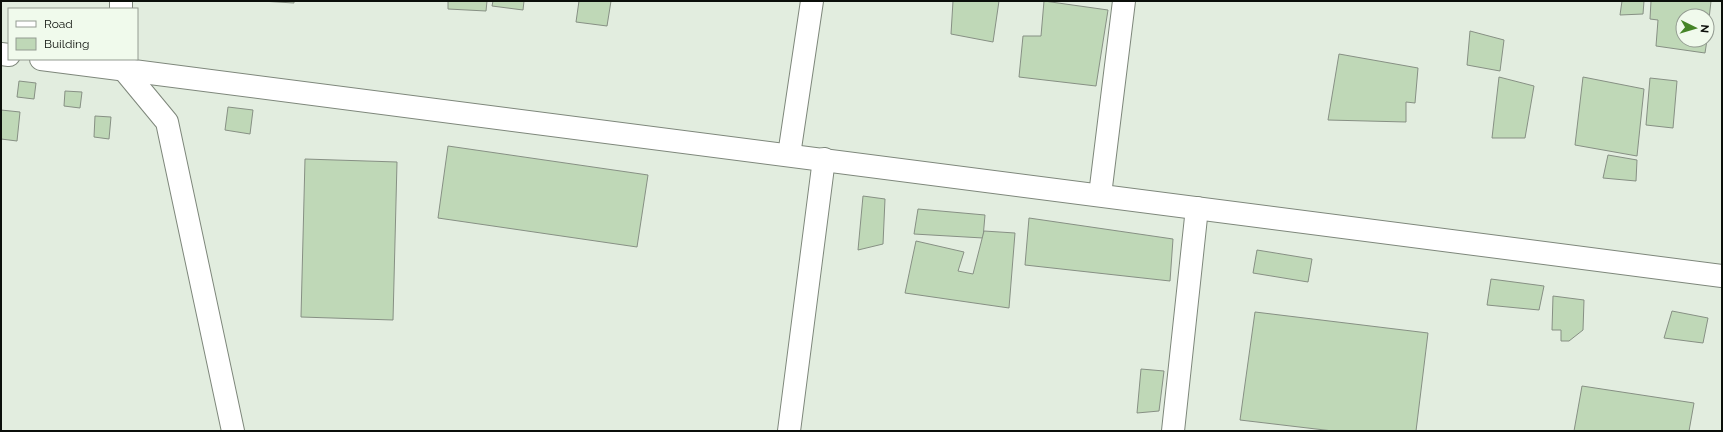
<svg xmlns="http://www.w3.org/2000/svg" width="1723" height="432" font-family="Raleway,sans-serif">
<rect width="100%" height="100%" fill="#e2eddf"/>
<g fill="#bfd8b7" stroke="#879084">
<polygon points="261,1 294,1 294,3"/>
<polygon points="448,1 487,1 486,11 448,9"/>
<polygon points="493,1 524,1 523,10 492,6"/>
<polygon points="579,1 611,1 607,26 576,22"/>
<polygon points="953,1 999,1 993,42 951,34"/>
<polygon points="1044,1 1108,10 1096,86 1019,77 1023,36 1041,36"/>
<polygon points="1622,1 1644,1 1643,14 1620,15"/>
<polygon points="1651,1 1711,1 1707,37 1707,16 1683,16 1683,40 1707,40 1705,53 1656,46 1658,20 1650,19"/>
<polygon points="1470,31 1504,40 1500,71 1467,65"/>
<polygon points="1339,54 1418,68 1415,103 1406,102 1406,122 1328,120"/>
<polygon points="1499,77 1534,86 1525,138 1492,138"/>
<polygon points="1583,77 1644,89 1637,156 1575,145"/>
<polygon points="1650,78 1677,81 1673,128 1646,125"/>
<polygon points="19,81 36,83 34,99 17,97"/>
<polygon points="65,91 82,92 80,108 64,106"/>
<polygon points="228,107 253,110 250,134 225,130"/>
<polygon points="1,110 20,112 17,141 1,139"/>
<polygon points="95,116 111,117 109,139 94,137"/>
<polygon points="448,146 648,175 637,247 438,218"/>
<polygon points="1608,155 1637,160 1636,181 1603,178"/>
<polygon points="305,159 397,162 393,320 301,317"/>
<polygon points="863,196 885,199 883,244 858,250"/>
<polygon points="918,209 985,215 983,238 914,234"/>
<polygon points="1029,218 1173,239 1170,281 1025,265"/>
<polygon points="984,231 1015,233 1009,308 905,293 916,241 964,252 958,271 973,274"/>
<polygon points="1257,250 1312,259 1308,282 1253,273"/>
<polygon points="1491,279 1544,286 1539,310 1487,305"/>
<polygon points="1553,296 1584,300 1583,330 1569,341 1561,341 1561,330 1552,330"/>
<polygon points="1672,311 1708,318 1703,343 1664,338"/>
<polygon points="1255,312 1428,333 1416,431 1333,431 1240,420"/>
<polygon points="1141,369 1164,371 1159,411 1137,413"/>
<polygon points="1582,386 1694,403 1689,431 1574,431"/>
</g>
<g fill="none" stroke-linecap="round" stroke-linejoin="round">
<g stroke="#7e877b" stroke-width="24">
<g id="street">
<polyline points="121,9 121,1"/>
<polyline points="1,54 9,55"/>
<polyline points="41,59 1722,276"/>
<polyline points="124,62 124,70 167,122 233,431"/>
<polyline points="789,155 812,1"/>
<polyline points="1100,195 1124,1"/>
<polyline points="789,431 824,159"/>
<polyline points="1173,431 1197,208"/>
</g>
</g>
<use href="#street" stroke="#fff" stroke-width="22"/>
</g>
<rect width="1723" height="432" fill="none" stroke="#0b0f0a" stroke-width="4"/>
<rect x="8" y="8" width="130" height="52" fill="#f0faec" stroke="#949c92"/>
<rect x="16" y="21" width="20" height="6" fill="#ffffff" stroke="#949c92"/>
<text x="44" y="28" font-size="12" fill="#0b0f0a">Road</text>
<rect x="16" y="38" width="20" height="12" fill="#bfd8b7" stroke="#949c92"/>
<text x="44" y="48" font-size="12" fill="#0b0f0a">Building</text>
<g transform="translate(1695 28) rotate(95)"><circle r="19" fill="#f0faec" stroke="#949c92"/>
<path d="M0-3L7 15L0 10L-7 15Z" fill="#448426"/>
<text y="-6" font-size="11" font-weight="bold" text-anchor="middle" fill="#0b0f0a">N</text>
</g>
</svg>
